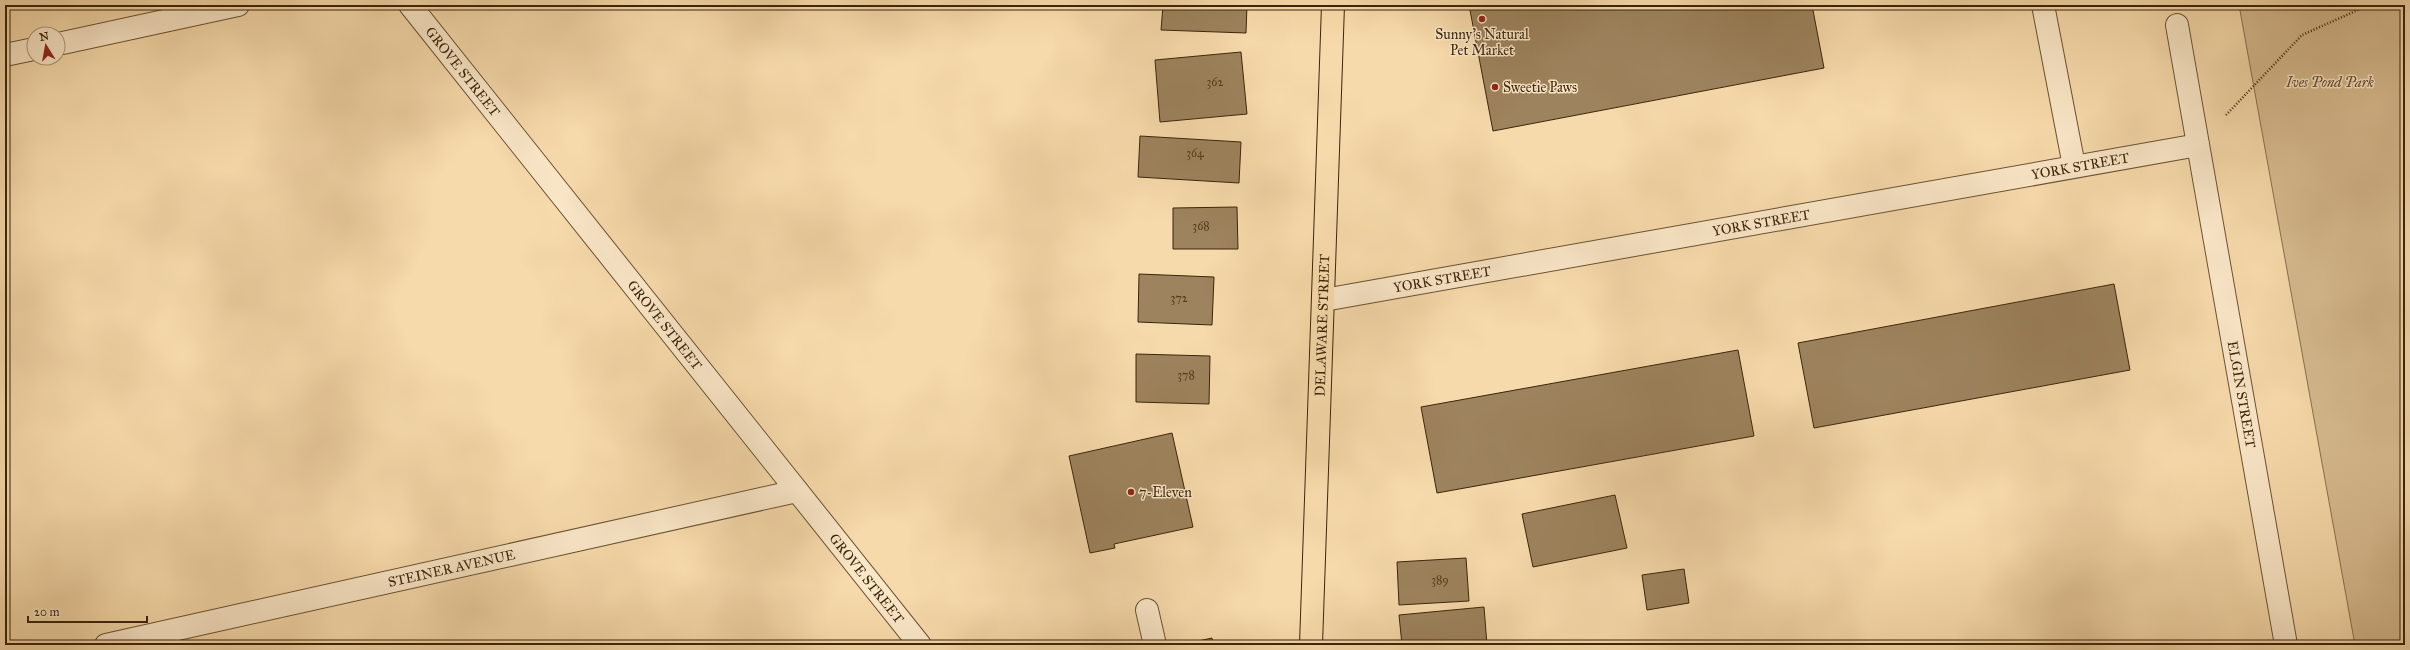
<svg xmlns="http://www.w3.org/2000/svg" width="2410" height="650" font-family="'IM FELL Great Primer',serif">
<rect width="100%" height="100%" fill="#f7daab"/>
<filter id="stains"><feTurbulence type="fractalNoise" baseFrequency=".005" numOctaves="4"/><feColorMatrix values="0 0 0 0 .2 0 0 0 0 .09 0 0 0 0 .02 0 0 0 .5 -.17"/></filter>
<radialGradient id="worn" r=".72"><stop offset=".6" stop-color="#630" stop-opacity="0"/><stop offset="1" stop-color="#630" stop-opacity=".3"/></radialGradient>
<polygon fill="#d7bb90" stroke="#89704d" points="2239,5 2405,5 2405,645 2355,645"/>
<g fill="#9d835e" stroke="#3b250a">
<polygon points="1176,5 1247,5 1246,33 1161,30 1163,6"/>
<polygon points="1469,5 1812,5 1824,68 1493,131"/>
<polygon points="1241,52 1247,114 1160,122 1155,60"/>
<polygon points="1140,136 1241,142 1239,183 1138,177"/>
<polygon points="1237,207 1238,249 1173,249 1173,208"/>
<polygon points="1139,274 1214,277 1212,325 1138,322"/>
<polygon points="2114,284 2130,370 1814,428 1798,343"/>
<polygon points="1738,350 1754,436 1437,493 1421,407"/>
<polygon points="1136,354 1210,356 1209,404 1136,402"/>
<polygon points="1172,433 1193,527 1114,544 1115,548 1090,553 1069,456"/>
<polygon points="1615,495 1627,548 1533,567 1522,514"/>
<polygon points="1466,558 1469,601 1399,605 1397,562"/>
<polygon points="1684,569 1689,603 1647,610 1642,575"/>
<polygon points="1484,607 1487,645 1402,645 1399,615"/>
<polygon points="1212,638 1213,645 1180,645"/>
</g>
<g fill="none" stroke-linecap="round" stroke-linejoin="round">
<g stroke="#6a5232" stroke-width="24">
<g id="minor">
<path id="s1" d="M410,5L920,645"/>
<polyline points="2043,5 2074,166"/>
<path id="s2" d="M2177,25L2286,645"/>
<polyline points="58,44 238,5"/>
<polyline points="5,55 34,49"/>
<path id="s3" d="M1324,300L2198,145"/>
<polyline points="1147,610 1155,645"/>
<path id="s4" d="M106,645L797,491"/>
</g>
</g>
<g stroke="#3b250a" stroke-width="24">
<g id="major">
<path id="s5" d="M1311,645L1333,5"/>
</g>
</g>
<polyline stroke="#3b250a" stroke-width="2.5" stroke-dasharray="1 2" stroke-linecap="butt" points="2226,115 2302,35 2369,5"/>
<use href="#minor" stroke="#fae7c8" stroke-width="22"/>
<use href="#major" stroke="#f7daab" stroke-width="22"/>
</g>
<g fill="#8f2418" stroke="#fae7c8" stroke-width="1.5">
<circle cx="1482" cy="19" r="4"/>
<circle cx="1495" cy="87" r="4"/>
<circle cx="1131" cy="492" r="4"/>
</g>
<g text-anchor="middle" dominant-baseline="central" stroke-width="3" stroke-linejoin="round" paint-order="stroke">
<g font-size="12" fill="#543c1f">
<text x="1215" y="82">362</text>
<text x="1195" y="153">364</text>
<text x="1201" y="226">368</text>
<text x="1179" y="298">372</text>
<text x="1186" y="375">378</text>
<text x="1440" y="580">389</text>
</g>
<g font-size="14" fill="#3b250a" stroke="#fae7c8" text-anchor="start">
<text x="1482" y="34" text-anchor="middle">Sunny's Natural<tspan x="1482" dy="16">Pet Market</tspan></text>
<text x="1503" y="87">Sweetie Paws</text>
<text x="1139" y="492">7-Eleven</text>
</g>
<g font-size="14" fill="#3b250a" stroke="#fae7c8">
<text stroke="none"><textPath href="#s1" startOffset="85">GROVE STREET</textPath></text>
<text stroke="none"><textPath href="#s3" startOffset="768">YORK STREET</textPath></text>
<text stroke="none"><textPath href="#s3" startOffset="444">YORK STREET</textPath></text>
<text stroke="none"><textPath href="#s3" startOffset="120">YORK STREET</textPath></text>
<text stroke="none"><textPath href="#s1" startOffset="409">GROVE STREET</textPath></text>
<text stroke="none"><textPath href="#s5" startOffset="320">DELAWARE STREET</textPath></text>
<text stroke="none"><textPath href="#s2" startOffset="375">ELGIN STREET</textPath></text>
<text stroke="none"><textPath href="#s4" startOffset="354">STEINER AVENUE</textPath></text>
<text stroke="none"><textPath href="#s1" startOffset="733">GROVE STREET</textPath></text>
</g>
<g font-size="14" font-style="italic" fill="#624a2c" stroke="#fae7c8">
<text x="2330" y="82">Ives Pond Park</text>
</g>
</g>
<rect width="2410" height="650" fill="none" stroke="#f7daab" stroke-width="20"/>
<rect x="6" y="6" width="2398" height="638" fill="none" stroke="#3b250a" stroke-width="2"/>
<rect x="10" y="10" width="2390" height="630" fill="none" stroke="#3b250a"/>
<g transform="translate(46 46) rotate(349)"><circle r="19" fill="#fae7c8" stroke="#ae997c"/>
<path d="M0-3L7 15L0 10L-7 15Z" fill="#8f2418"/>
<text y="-6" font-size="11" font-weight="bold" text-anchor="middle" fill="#3b250a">N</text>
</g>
<path d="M28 616v6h119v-6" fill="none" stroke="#3b250a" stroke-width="2"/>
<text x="34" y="616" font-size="12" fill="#3b250a" stroke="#fae7c8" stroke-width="3" paint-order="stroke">20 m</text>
<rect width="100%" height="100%" filter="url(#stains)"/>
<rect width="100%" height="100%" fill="url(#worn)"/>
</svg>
